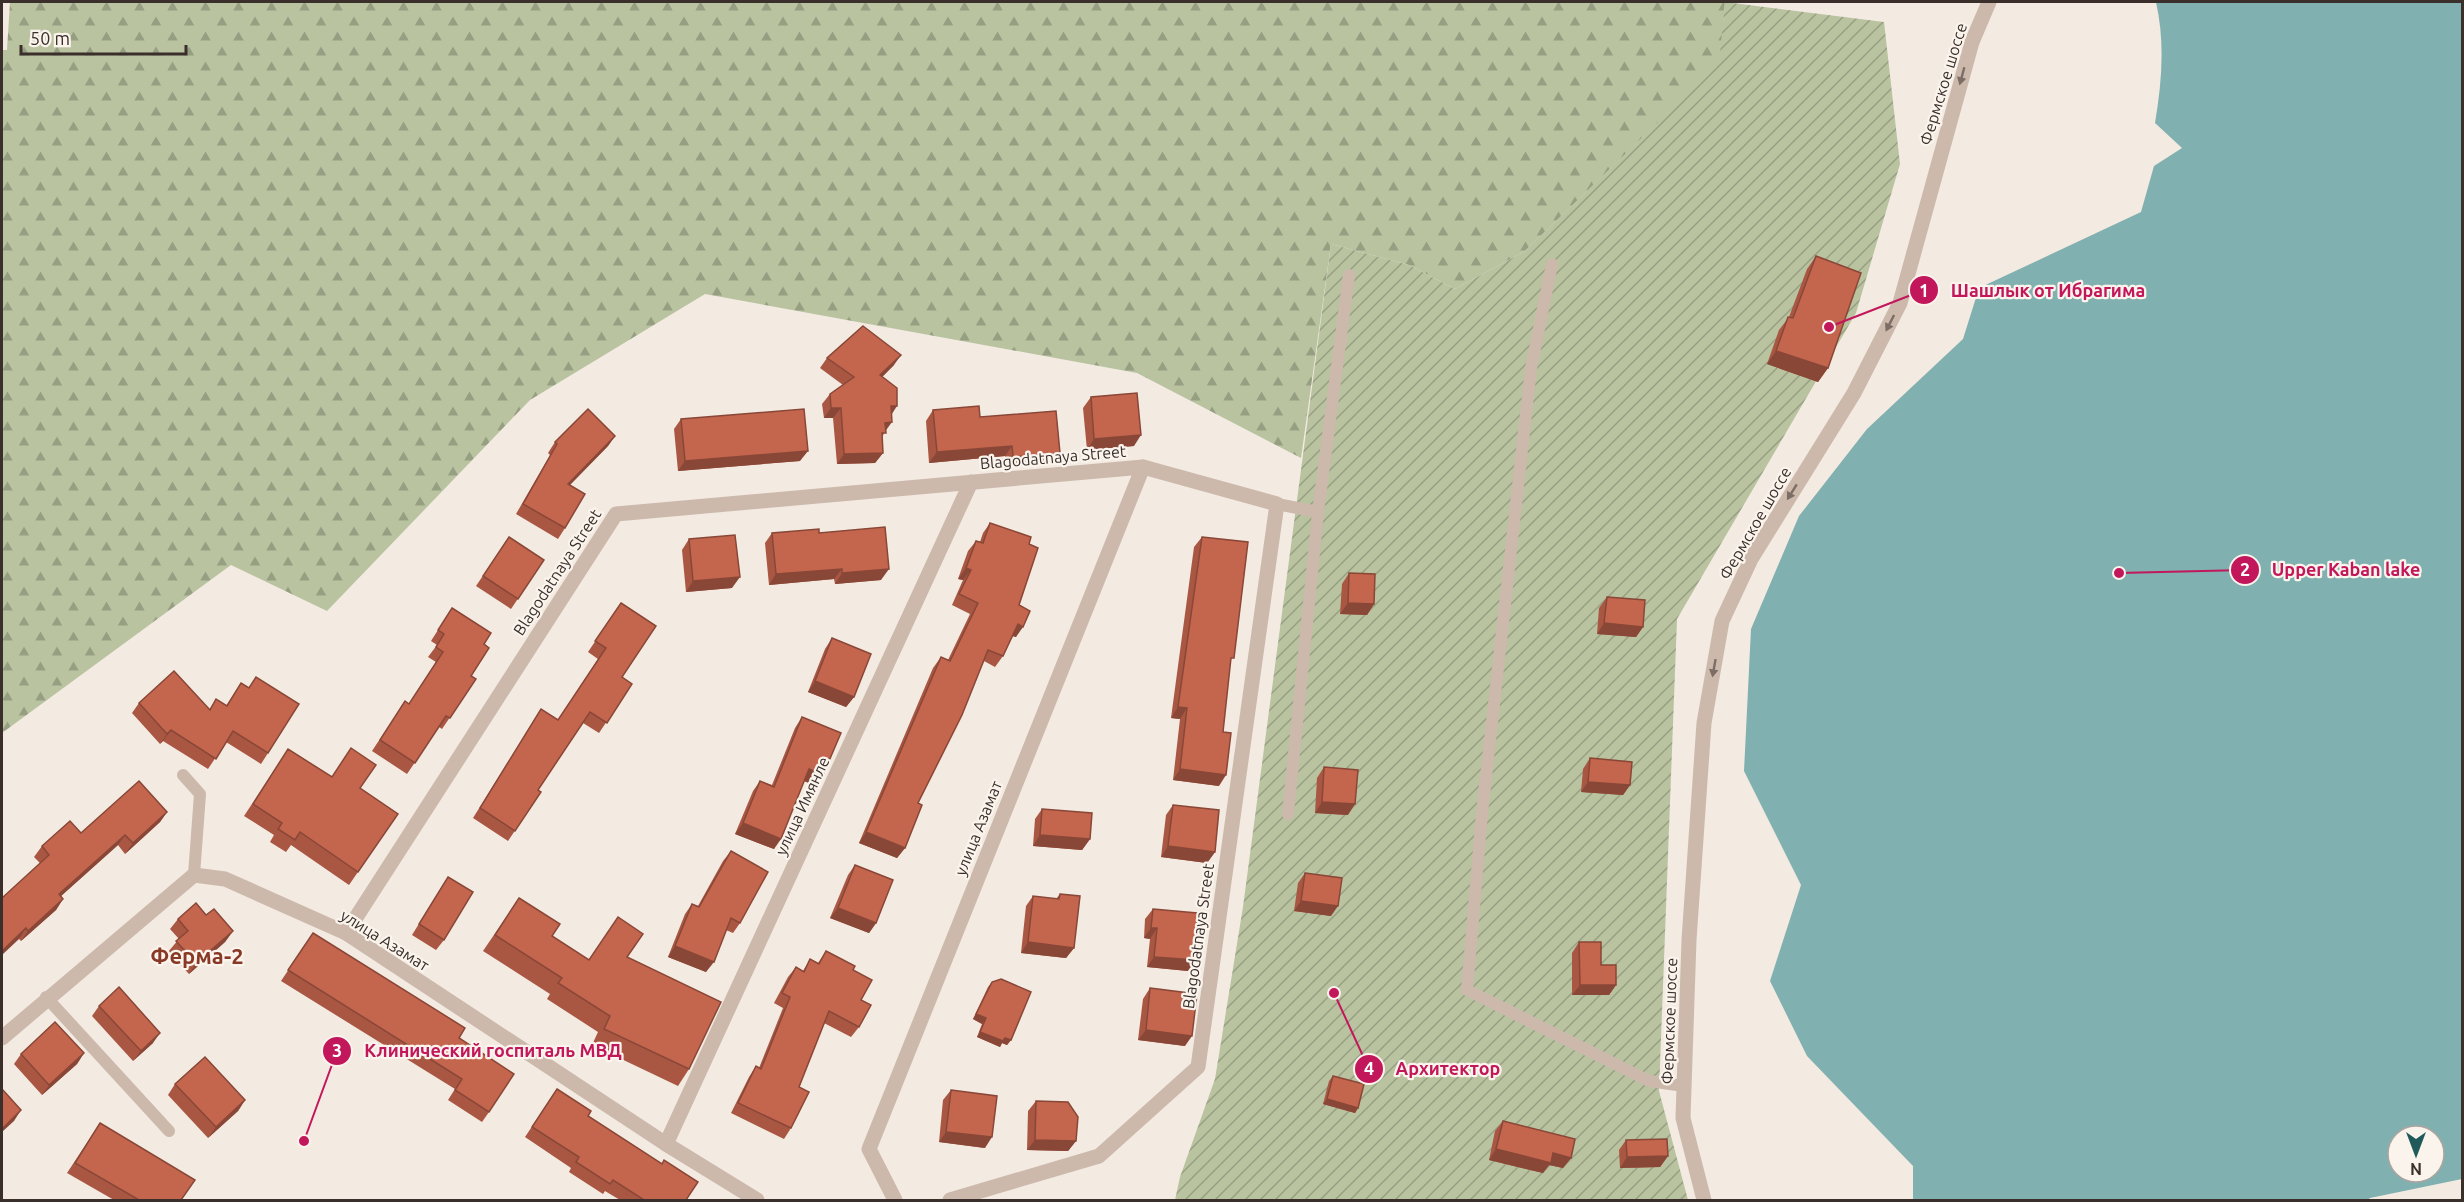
<svg xmlns="http://www.w3.org/2000/svg" width="2464" height="1202" font-family="Ubuntu,sans-serif">
<defs>
<pattern id="forest-firs" width="22" height="20" patternUnits="userSpaceOnUse" patternTransform="scale(1.5)"><rect width="22" height="20" fill="#b9c3a0"/><path d="M5 1l3.5 6h-7zM16 11l3.5 6h-7z" fill="#979f83"/></pattern>
<pattern id="garden-furrows" width="10" height="10" patternUnits="userSpaceOnUse" patternTransform="scale(1.5)"><rect width="10" height="10" fill="#b9c3a0"/><path d="M-1 1l2-2M0 10L10 0M9 11l2-2" fill="none" stroke="#979f83"/></pattern>
</defs>
<rect width="100%" height="100%" fill="#f3eae1"/>
<polygon fill="url(#forest-firs)" points="10,2 1725,2 1720,63 1525,251 1455,289 1409,265 1331,244 1301,458 1137,373 705,294 530,400 327,611 231,565 2,733 2,50 7,50"/>
<polygon fill="url(#garden-furrows)" points="1725,2 1884,22 1900,164 1856,313 1677,619 1659,1091 1688,1200 1175,1200 1180,1177 1215,1079 1243,907 1331,244 1409,265 1455,289 1525,251 1719,63"/>
<path fill="#80b0b0" fill-rule="evenodd" d="M2156,2H2462V1179L2370,1198L2368,1200H1913V1166L1807,1056L1770,981L1801,885L1744,771L1751,629L1799,516L1867,429L1963,339L1979,288L2141,212L2154,166L2182,148L2155,123C2162,82 2165,42 2156,2ZM2398,1136H2434V1172H2398Z"/>
<g fill="none" stroke-linecap="round" stroke-linejoin="round">
<g stroke="#ccb9ac" stroke-width="12">
<polyline points="1552,264 1531,368 1482,813 1467,990 1649,1081 1684,1086"/>
<polyline points="1277,504 1318,512"/>
<polyline points="183,775 200,794 194,875"/>
<polyline points="1288,814 1318,512 1349,275"/>
<polyline points="46,997 169,1131"/>
</g>
<g stroke="#ccb9ac" stroke-width="15">
<polyline points="346,933 616,514 1143,467 1277,504 1198,1067 1099,1156 950,1200"/>
<polyline points="2,1038 194,875 225,879 346,933 666,1144 757,1200"/>
<polyline points="666,1144 971,482"/>
<polyline points="895,1200 869,1149 1143,467"/>
</g>
<polyline stroke="#ccb9ac" stroke-width="15" points="1704,1200 1683,1118 1689,940 1704,723 1722,621 1751,559 1854,393 1900,303 1972,42 1989,2"/>
</g>
<g fill="#a95743">
<polygon points="1816,256 1828,368 1818,382 1767,364 1779,330 1789,317 1807,269"/>
<polygon points="827,358 894,365 882,377 892,414 882,438 883,453 875,463 837,464 833,418 824,418 822,404 830,394 843,385 820,368"/>
<polygon points="1091,397 1134,446 1087,450 1083,408"/>
<polygon points="933,410 980,417 1053,463 1006,467 1005,456 929,463 926,421"/>
<polygon points="681,419 800,461 678,471 674,429"/>
<polygon points="615,436 608,446 570,485 565,528 558,539 516,514 550,455 548,453 555,442"/>
<polygon points="990,523 1029,544 1019,605 1016,637 1012,636 1003,656 995,667 984,661 918,803 905,848 897,858 859,843 933,668 941,657 948,660 970,614 952,605 963,580 958,579 968,551 976,541 980,542 983,533"/>
<polygon points="772,533 819,533 881,580 835,584 834,579 769,585 765,543"/>
<polygon points="509,537 544,560 511,609 476,586"/>
<polygon points="1202,537 1230,663 1223,732 1219,786 1173,780 1180,719 1171,718 1194,547"/>
<polygon points="689,539 732,588 686,592 682,550"/>
<polygon points="1349,573 1374,604 1367,615 1340,614 1342,584"/>
<polygon points="1607,597 1643,627 1636,637 1597,634 1599,608"/>
<polygon points="621,603 622,677 632,684 599,733 583,723 538,790 541,792 508,841 473,818 541,709 558,720 598,659 588,652"/>
<polygon points="452,608 484,644 471,676 476,679 442,729 439,727 407,774 372,751 405,701 409,704 436,662 428,657 437,645 431,641"/>
<polygon points="832,638 854,697 846,707 808,692 825,649"/>
<polygon points="256,677 268,753 261,764 226,742 208,769 163,741 160,744 132,713 139,703 209,710 216,699 226,706 241,683 249,688"/>
<polygon points="802,717 823,775 816,786 804,781 774,849 735,834 753,791 760,781 772,785 795,728"/>
<polygon points="288,749 332,777 360,788 398,814 349,885 291,845 286,852 270,842 274,835 244,816"/>
<polygon points="1590,758 1630,785 1623,795 1581,792 1583,769"/>
<polygon points="1324,767 1348,815 1315,813 1317,778"/>
<polygon points="1173,805 1215,852 1207,863 1161,857 1166,815"/>
<polygon points="1042,809 1090,839 1082,850 1033,846 1035,819"/>
<polygon points="167,812 160,822 125,854 118,845 61,896 63,899 56,910 21,941 19,939 40,863 34,857 42,846"/>
<polygon points="731,851 740,923 733,933 726,930 706,972 668,957 685,914 692,904 698,906 723,861"/>
<polygon points="855,865 876,923 869,933 830,918 848,875"/>
<polygon points="1305,873 1331,916 1294,911 1298,883"/>
<polygon points="448,877 444,940 436,950 412,935"/>
<polygon points="1060,894 1074,948 1066,958 1021,953 1026,906 1033,896 1056,899"/>
<polygon points="519,898 552,936 589,960 627,957 689,1069 678,1086 592,1045 598,1032 547,999 550,994 483,951"/>
<polygon points="1153,909 1188,971 1147,967 1150,939 1144,938 1145,919"/>
<polygon points="206,915 233,931 225,942 189,974 168,952 179,939 170,929 178,919"/>
<polygon points="313,933 459,1038 489,1112 482,1122 448,1100 455,1089 281,981"/>
<polygon points="1579,942 1601,965 1616,985 1609,995 1572,995 1572,953"/>
<polygon points="826,951 853,970 861,1000 859,1027 851,1037 824,1023 799,1087 791,1128 784,1139 731,1113 749,1077 756,1066 759,1068 783,1008 774,1003 788,977 796,967 803,971 810,959 818,963"/>
<polygon points="992,982 1011,1040 1007,1045 1002,1043 1000,1047 977,1037 982,1024 973,1019 988,987"/>
<polygon points="1150,988 1185,1046 1138,1040 1143,999"/>
<polygon points="99,1006 153,1043 133,1061 92,1016"/>
<polygon points="84,1053 77,1064 42,1095 14,1064 21,1054"/>
<polygon points="1333,1076 1358,1108 1355,1113 1323,1104 1329,1081"/>
<polygon points="175,1084 245,1100 238,1111 208,1138 168,1095"/>
<polygon points="557,1089 588,1116 686,1200 620,1200 605,1191 603,1194 569,1172 571,1168 525,1137"/>
<polygon points="951,1090 985,1148 939,1142 943,1100"/>
<polygon points="1036,1101 1076,1141 1068,1151 1027,1150 1028,1111"/>
<polygon points="1503,1121 1571,1158 1563,1168 1549,1165 1543,1173 1489,1160 1495,1131"/>
<polygon points="100,1123 181,1200 114,1200 67,1173"/>
<polygon points="1626,1140 1668,1156 1660,1167 1620,1168 1619,1150"/>
</g>
<g fill="#894737">
<polygon points="1776,351 1828,368 1818,382 1767,364"/>
<polygon points="901,355 894,365 873,386 880,375"/>
<polygon points="891,406 897,406 890,417"/>
<polygon points="831,408 841,408 833,418 824,418"/>
<polygon points="892,422 884,433 885,423"/>
<polygon points="1141,435 1134,446 1087,450 1094,439"/>
<polygon points="615,436 608,446 561,494 568,484"/>
<polygon points="1012,446 1005,456 929,463 937,452"/>
<polygon points="808,451 800,461 678,471 685,461"/>
<polygon points="883,453 875,463 837,464 844,454"/>
<polygon points="1060,453 1053,463 1006,467 1013,457"/>
<polygon points="966,568 971,570 963,580 958,579"/>
<polygon points="842,569 834,579 769,585 776,574"/>
<polygon points="889,569 881,580 835,584 842,573"/>
<polygon points="740,577 732,588 686,592 693,581"/>
<polygon points="1348,603 1374,604 1367,615 1340,614"/>
<polygon points="1604,623 1643,627 1636,637 1597,634"/>
<polygon points="1018,624 1023,627 1016,637 1010,635"/>
<polygon points="815,681 854,697 846,707 808,692"/>
<polygon points="1178,707 1187,708 1180,719 1171,718"/>
<polygon points="171,730 163,741 160,744 167,734"/>
<polygon points="809,769 823,775 816,786 802,780"/>
<polygon points="1180,769 1226,775 1219,786 1173,780"/>
<polygon points="1588,782 1630,785 1623,795 1581,792"/>
<polygon points="1322,802 1355,804 1348,815 1315,813"/>
<polygon points="167,812 160,822 125,854 133,843"/>
<polygon points="743,823 781,839 774,849 735,834"/>
<polygon points="866,832 905,848 897,858 859,843"/>
<polygon points="125,835 118,845 51,905 59,894"/>
<polygon points="1040,835 1090,839 1082,850 1033,846"/>
<polygon points="1168,846 1215,852 1207,863 1161,857"/>
<polygon points="63,899 56,910 21,941 28,931"/>
<polygon points="1301,901 1338,906 1331,916 1294,911"/>
<polygon points="838,908 876,923 869,933 830,918"/>
<polygon points="26,928 19,939 2,955 2,951"/>
<polygon points="1151,928 1157,928 1150,939 1144,938"/>
<polygon points="233,931 225,942 189,974 196,963"/>
<polygon points="1028,942 1074,948 1066,958 1021,953"/>
<polygon points="675,946 714,962 706,972 668,957"/>
<polygon points="1154,957 1196,960 1188,971 1147,967"/>
<polygon points="1580,985 1616,985 1609,995 1572,995"/>
<polygon points="976,1014 986,1018 982,1024 973,1019"/>
<polygon points="1146,1030 1192,1036 1185,1046 1138,1040"/>
<polygon points="980,1032 1005,1038 1011,1040 1007,1045 1002,1043 1000,1047 977,1037"/>
<polygon points="160,1033 153,1043 133,1061 141,1051"/>
<polygon points="84,1053 77,1064 42,1095 49,1085"/>
<polygon points="1327,1099 1358,1108 1355,1113 1323,1104"/>
<polygon points="245,1100 238,1111 208,1138 216,1127"/>
<polygon points="21,1110 14,1121 2,1132 2,1129"/>
<polygon points="946,1132 992,1137 985,1148 939,1142"/>
<polygon points="1035,1140 1076,1141 1068,1151 1027,1150"/>
<polygon points="1496,1149 1553,1153 1571,1158 1563,1168 1549,1165 1543,1173 1489,1160"/>
<polygon points="1668,1156 1660,1167 1620,1168 1627,1157"/>
</g>
<g fill="#c4654e" stroke="#894737" stroke-width="1.5">
<polygon points="1816,256 1861,273 1828,368 1776,351 1788,317 1793,318"/>
<polygon points="863,326 901,355 880,375 897,388 897,406 891,406 892,422 885,423 886,433 882,433 883,453 844,454 841,408 831,408 830,394 854,377 827,358"/>
<polygon points="1137,393 1141,435 1094,439 1091,397"/>
<polygon points="979,406 980,417 1056,411 1060,453 1013,457 1012,446 937,452 933,410"/>
<polygon points="588,409 615,436 568,484 585,494 565,528 523,504 557,444 555,442"/>
<polygon points="804,409 808,451 685,461 681,419"/>
<polygon points="990,523 1031,537 1029,544 1038,548 1019,605 1030,611 1023,627 1018,624 1003,656 988,650 962,715 918,803 922,805 905,848 866,832 941,657 950,661 978,603 959,594 971,570 966,568 976,541 983,543"/>
<polygon points="885,527 889,569 842,573 842,569 776,574 772,533 819,529 819,533"/>
<polygon points="735,535 740,577 693,581 689,539"/>
<polygon points="509,537 544,560 518,599 483,576"/>
<polygon points="1202,537 1248,542 1234,658 1231,658 1223,732 1231,733 1226,775 1180,769 1187,708 1178,707"/>
<polygon points="1349,573 1375,574 1374,604 1348,603"/>
<polygon points="1607,597 1645,600 1643,627 1604,623"/>
<polygon points="621,603 656,626 622,677 632,684 607,723 590,712 538,790 541,792 515,831 480,808 541,709 558,720 606,648 595,641"/>
<polygon points="452,608 491,633 484,644 489,648 471,676 476,679 450,718 446,716 415,763 380,740 405,701 409,704 443,652 436,647 444,634 438,630"/>
<polygon points="832,638 871,654 854,697 815,681"/>
<polygon points="174,671 210,710 216,699 227,706 241,683 249,688 256,677 299,704 268,753 233,731 216,759 171,730 167,734 139,703"/>
<polygon points="802,717 841,733 823,775 809,769 781,839 743,823 760,781 774,787"/>
<polygon points="351,748 376,765 360,788 398,814 358,872 300,832 295,840 278,829 282,823 253,804 288,749 332,777"/>
<polygon points="1590,758 1632,762 1630,785 1588,782"/>
<polygon points="1324,767 1358,770 1355,804 1322,802"/>
<polygon points="139,781 167,812 133,843 125,835 59,894 63,899 28,931 26,928 2,951 2,898 49,855 42,846 70,821 81,833"/>
<polygon points="1173,805 1219,810 1215,852 1168,846"/>
<polygon points="1042,809 1092,813 1090,839 1040,835"/>
<polygon points="731,851 768,872 740,923 731,918 714,962 675,946 692,904 699,907"/>
<polygon points="855,865 893,880 876,923 838,908"/>
<polygon points="1305,873 1342,878 1338,906 1301,901"/>
<polygon points="448,877 473,892 444,940 419,924"/>
<polygon points="1060,894 1080,896 1074,948 1028,942 1033,896 1059,899"/>
<polygon points="519,898 560,924 552,936 589,960 618,917 643,934 627,957 721,1002 689,1069 604,1029 610,1016 558,983 562,978 495,935"/>
<polygon points="196,903 206,915 214,909 233,931 196,963 176,941 188,931 178,919"/>
<polygon points="1153,909 1197,913 1196,960 1154,957 1157,928 1151,928"/>
<polygon points="313,933 465,1028 459,1038 514,1074 489,1112 455,1090 462,1079 288,970"/>
<polygon points="1579,942 1601,942 1601,965 1616,965 1616,985 1580,985"/>
<polygon points="826,951 855,966 853,970 872,980 861,1000 871,1005 859,1027 829,1011 799,1087 809,1092 791,1128 738,1103 756,1066 761,1069 790,997 782,993 796,967 804,972 810,959 819,964"/>
<polygon points="1001,979 1031,992 1011,1040 1005,1038 1003,1041 980,1032 986,1018 976,1014 992,982"/>
<polygon points="119,987 160,1033 141,1051 99,1006"/>
<polygon points="1150,988 1197,994 1192,1036 1146,1030"/>
<polygon points="55,1022 84,1053 49,1085 21,1054"/>
<polygon points="205,1057 245,1100 216,1127 175,1084"/>
<polygon points="1333,1076 1364,1084 1358,1108 1327,1099"/>
<polygon points="2,1089 21,1110 2,1129"/>
<polygon points="557,1089 591,1111 588,1116 662,1164 664,1160 698,1182 686,1200 644,1200 613,1180 610,1184 576,1162 579,1157 532,1127"/>
<polygon points="951,1090 997,1096 992,1137 946,1132"/>
<polygon points="1036,1101 1068,1102 1078,1117 1076,1141 1035,1140"/>
<polygon points="1503,1121 1575,1139 1571,1158 1553,1153 1551,1163 1496,1149"/>
<polygon points="100,1123 195,1180 181,1200 139,1200 75,1163"/>
<polygon points="1667,1139 1668,1156 1627,1157 1626,1140"/>
</g>
<defs><path id="oneway-solid" d="M-6-.8H1V-3.2L6.5 0L1 3.2V.8H-6Z" transform="scale(1.5)"/></defs>
<g fill="#7c6d65">
<use href="#oneway-solid" transform="translate(1962 76) rotate(105)"/>
<use href="#oneway-solid" transform="translate(1890 323) rotate(117)"/>
<use href="#oneway-solid" transform="translate(1792 492) rotate(122)"/>
<use href="#oneway-solid" transform="translate(1714 668) rotate(100)"/>
</g>
<g text-anchor="middle" dominant-baseline="central" stroke-width="4.5" stroke-linejoin="round" paint-order="stroke">
<g font-size="16" fill="#3a2f2b" stroke="#faf4ed">
<text transform="translate(1943 84) rotate(-73)">Фермское шоссе</text>
<text transform="translate(1053 457) rotate(-5)">Blagodatnaya Street</text>
<text transform="translate(1755 523) rotate(-60)">Фермское шоссе</text>
<text transform="translate(557 572) rotate(-57)">Blagodatnaya Street</text>
<text transform="translate(802 806) rotate(-65)">улица Имянле</text>
<text transform="translate(978 828) rotate(-68)">улица Азамат</text>
<text transform="translate(1198 936) rotate(-82)">Blagodatnaya Street</text>
<text transform="translate(385 940) rotate(32)">улица Азамат</text>
<text transform="translate(1669 1021) rotate(-88)">Фермское шоссе</text>
</g>
<g font-size="22" font-weight="bold" fill="#883825" stroke="#faf4ed">
<text x="197" y="955">Ферма-2</text>
</g>
</g>
<path fill="none" stroke="#c2185b" stroke-width="2" d="M1829 327L1924 290M2119 573L2245 570M304 1141L337 1051M1334 993L1369 1069"/>
<g fill="#c2185b" stroke="#faf4ed" stroke-width="2">
<circle cx="1829" cy="327" r="6"/>
<circle cx="2119" cy="573" r="6"/>
<circle cx="304" cy="1141" r="6"/>
<circle cx="1334" cy="993" r="6"/>
<circle cx="1924" cy="290" r="15"/>
<circle cx="2245" cy="570" r="15"/>
<circle cx="337" cy="1051" r="15"/>
<circle cx="1369" cy="1069" r="15"/>
</g>
<g font-size="18" text-anchor="middle" font-weight="bold" fill="#fff">
<text x="1924" y="297">1</text>
<text x="2245" y="576">2</text>
<text x="337" y="1057">3</text>
<text x="1369" y="1075">4</text>
</g>
<g font-size="18" text-anchor="middle" font-weight="bold" fill="#c2185b" stroke="#faf4ed" stroke-width="4.5" stroke-linejoin="round" paint-order="stroke">
<text x="2048" y="297">Шашлык от Ибрагима</text>
<text x="2346" y="576">Upper Kaban lake</text>
<text x="493" y="1057">Клинический госпиталь МВД</text>
<text x="1448" y="1075">Архитектор</text>
</g>
<rect width="2464" height="1202" fill="none" stroke="#3a2f2b" stroke-width="6"/>
<g transform="translate(2416 1154) rotate(180)"><circle r="28" fill="#faf4ed" stroke="#ada59f" stroke-width="1.5"/>
<path d="M0-4.5L10 22L0 15L-10 22Z" fill="#205a5b"/>
<text y="-9" font-size="16" font-weight="bold" text-anchor="middle" fill="#3a2f2b">N</text>
</g>
<path d="M21 45v9h165v-9" fill="none" stroke="#3a2f2b" stroke-width="3"/>
<text x="30" y="45" font-size="18" fill="#3a2f2b" stroke="#faf4ed" stroke-width="4.5" paint-order="stroke">50 m</text>
</svg>
